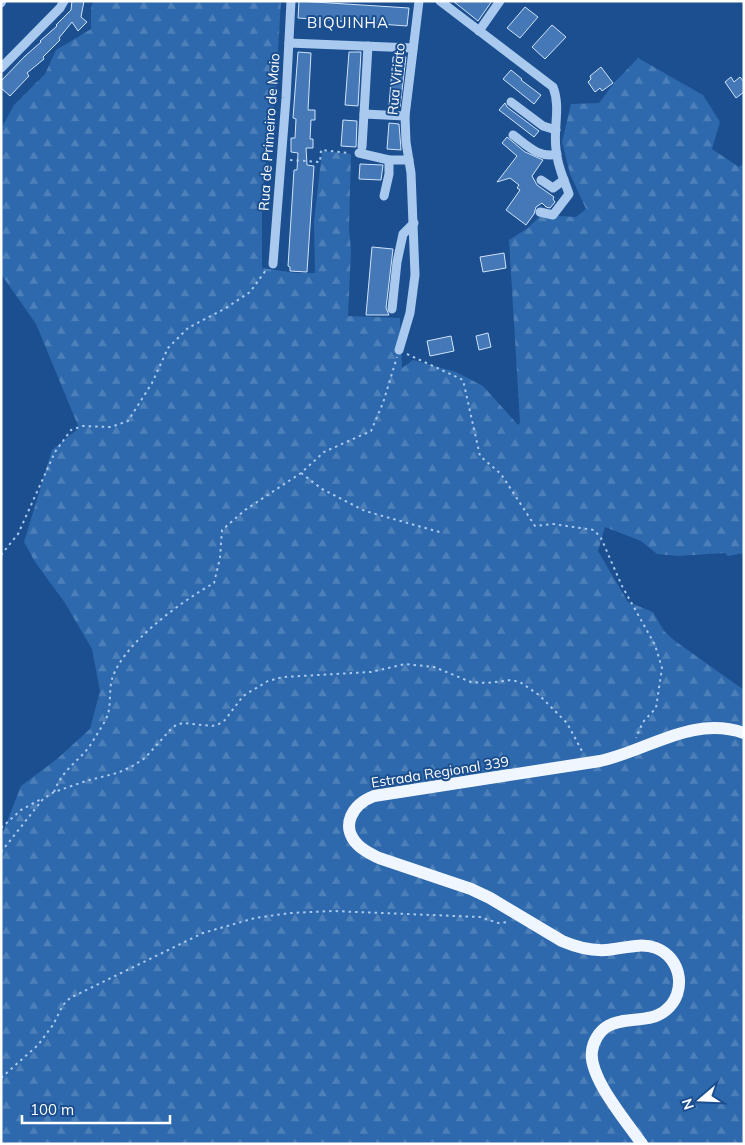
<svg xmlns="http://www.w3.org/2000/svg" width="745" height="1145" font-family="Mulish,sans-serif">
<defs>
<pattern id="forest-firs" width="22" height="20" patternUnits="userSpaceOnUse" patternTransform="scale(1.25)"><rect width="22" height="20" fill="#2e69ad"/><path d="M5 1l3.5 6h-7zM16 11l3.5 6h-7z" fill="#4d80b9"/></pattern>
</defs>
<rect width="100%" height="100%" fill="#1b4f8f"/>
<polygon fill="url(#forest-firs)" points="93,1 281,1 275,100 269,128 262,200 262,268 296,273 315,273 314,222 322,151 351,154 349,228 351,251 348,316 400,318 402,368 413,360 456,372 483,386 518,425 520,423 509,240 528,228 541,215 576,217 586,209 570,174 562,142 571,104 599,103 614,83 638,58 703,95 720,122 712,149 739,167 744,163 744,553 728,556 725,553 678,556 657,554 641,541 605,527 598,551 628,602 653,612 664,631 675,641 744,690 744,1144 1,1144 1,837 21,786 57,759 90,729 100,691 92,649 65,603 35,562 24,542 52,450 79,428 36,324 1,274 1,129 14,105 45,74 56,50 91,29 91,9"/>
<g fill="#4478b7" stroke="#cfe3fa">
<polygon points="72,1 84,1 81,17 87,22 78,31 72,22 59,38 60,40 43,57 44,59 27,73 29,76 10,96 1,88 1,81 25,56 41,42 40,41 57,26 56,25 71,10"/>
<polygon points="299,1 409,8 407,26 298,18"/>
<polygon points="453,1 492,1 478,21"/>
<polygon points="525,7 538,17 520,38 507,28"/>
<polygon points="552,25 566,37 545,59 532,47"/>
<polygon points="298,52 311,53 308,110 315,110 315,120 311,120 310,139 313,139 313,148 306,148 307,165 314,166 307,272 290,271 290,267 288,266 294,170 297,170 298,153 291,152 291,138 295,138 296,119 293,118"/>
<polygon points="349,52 361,52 358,106 345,105"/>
<polygon points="393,57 406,57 400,107 389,106"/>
<polygon points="601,67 613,83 602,91 600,88 595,92 588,82 591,79 590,76"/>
<polygon points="511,70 522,79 521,80 541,95 534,104 503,79"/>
<polygon points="731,77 734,82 740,77 744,82 744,92 736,98 725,82"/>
<polygon points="505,103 507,107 539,131 534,137 499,110"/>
<polygon points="343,120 357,121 356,147 341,146"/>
<polygon points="389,123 399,124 401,150 387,149"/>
<polygon points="507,137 525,152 543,160 532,176 537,185 554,197 553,199 555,202 550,208 546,207 542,203 536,207 534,214 526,225 506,210 520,190 517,188 519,185 510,178 497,182 517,156 502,143"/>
<polygon points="360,164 383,165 381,180 359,179"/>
<polygon points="372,247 393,249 386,308 389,315 366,315"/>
<polygon points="504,253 506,268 483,272 480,257"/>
<polygon points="488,333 491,347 479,350 476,336"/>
<polygon points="451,336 454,351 430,356 427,341"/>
</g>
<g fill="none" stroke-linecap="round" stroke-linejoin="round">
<g stroke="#a9c9ee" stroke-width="2" stroke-dasharray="2.5 4" stroke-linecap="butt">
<polyline points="290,160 320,162 321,150 349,153"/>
<polyline points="407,354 463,380 480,456 501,474 535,526 553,524 594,530 601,538 622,586 655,645 662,668 656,708 643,722 636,738"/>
<polyline points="301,473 322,489 365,511 443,533"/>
<polyline points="1,555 18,534 55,452 71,430 83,426 111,427 128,421 152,383 168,348 188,328 226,308 250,292 266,270"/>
<path d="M54,792C64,766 81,761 93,741C98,732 105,723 108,714C111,703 109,690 112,679C123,643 182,601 214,583L220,558L222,530L245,510L301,473L324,452L371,431L383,403L397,357"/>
<polyline points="1,828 21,810 41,799"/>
<polyline points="1,852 43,799 54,792 86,781 117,773 131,767 145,758 171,729 176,725 183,723 212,726 219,724 225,720 243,696 268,681 283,677 371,672 405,664 434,667 471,682 487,683 511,680 520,682 539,695 567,723 583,753"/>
<polyline points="743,916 744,918"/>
<polyline points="1,1078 38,1045 53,1025 63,1005 70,998 203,933 255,918 290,913 333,911 480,917 498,923 510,922"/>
</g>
<g stroke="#a9c9ee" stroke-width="9">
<path d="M440,1L553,87C561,107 553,129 556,149C557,166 564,179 569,194L553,215L540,212"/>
<polyline points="1,3 2,1"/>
<polyline points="479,31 500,1"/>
<polyline points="289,43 413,48"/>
<polyline points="1,68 60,8 64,1"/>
<polyline points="511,102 543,126 556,130"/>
<polyline points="364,114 405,116"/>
<path d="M513,135C527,145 539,159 557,154"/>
<polyline points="362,147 368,46"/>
<polyline points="359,153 389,160 409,160"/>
<polyline points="541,180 553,188 564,180"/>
<polyline points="384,196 389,174 389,160"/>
<polyline points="273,264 286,98 291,1"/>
<polyline points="392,309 397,262 403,234 414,223"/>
<polyline points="399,350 410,313 415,275 411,173 406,142 405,116 419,1"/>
</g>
<path stroke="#f0f6ff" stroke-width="12" d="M642,1144C627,1122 588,1077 592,1051C593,1042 599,1031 608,1026C625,1016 650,1024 666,1010C687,993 682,958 656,948C640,942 622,949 606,950C591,951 576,947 562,941L490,898L471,889L379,858C371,854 364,851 358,845C339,826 353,804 374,796L600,761C649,750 693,715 744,733"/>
</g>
<g text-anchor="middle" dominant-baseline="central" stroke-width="4" stroke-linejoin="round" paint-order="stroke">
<g font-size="14" fill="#fff" stroke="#1b4f8f">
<text transform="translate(396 79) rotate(-84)">Rua Viriato</text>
<text transform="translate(269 132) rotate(-86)">Rua de Primeiro de Maio</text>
<text transform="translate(440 772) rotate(-9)">Estrada Regional 339</text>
</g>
<g font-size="15" letter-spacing="1" fill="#fff" stroke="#1b4f8f">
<text x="348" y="22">BIQUINHA</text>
</g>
</g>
<rect width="745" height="1145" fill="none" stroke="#ffffff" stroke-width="5"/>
<g transform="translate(700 1100) rotate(251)" stroke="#1b4f8f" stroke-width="4" paint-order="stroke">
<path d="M0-4L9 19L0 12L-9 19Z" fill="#ffffff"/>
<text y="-8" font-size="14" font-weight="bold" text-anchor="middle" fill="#ffffff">N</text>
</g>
<path d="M22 1115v8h148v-8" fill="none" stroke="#ffffff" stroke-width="2.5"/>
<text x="30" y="1115" font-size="15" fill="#ffffff" stroke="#1b4f8f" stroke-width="4" paint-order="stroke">100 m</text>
</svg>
